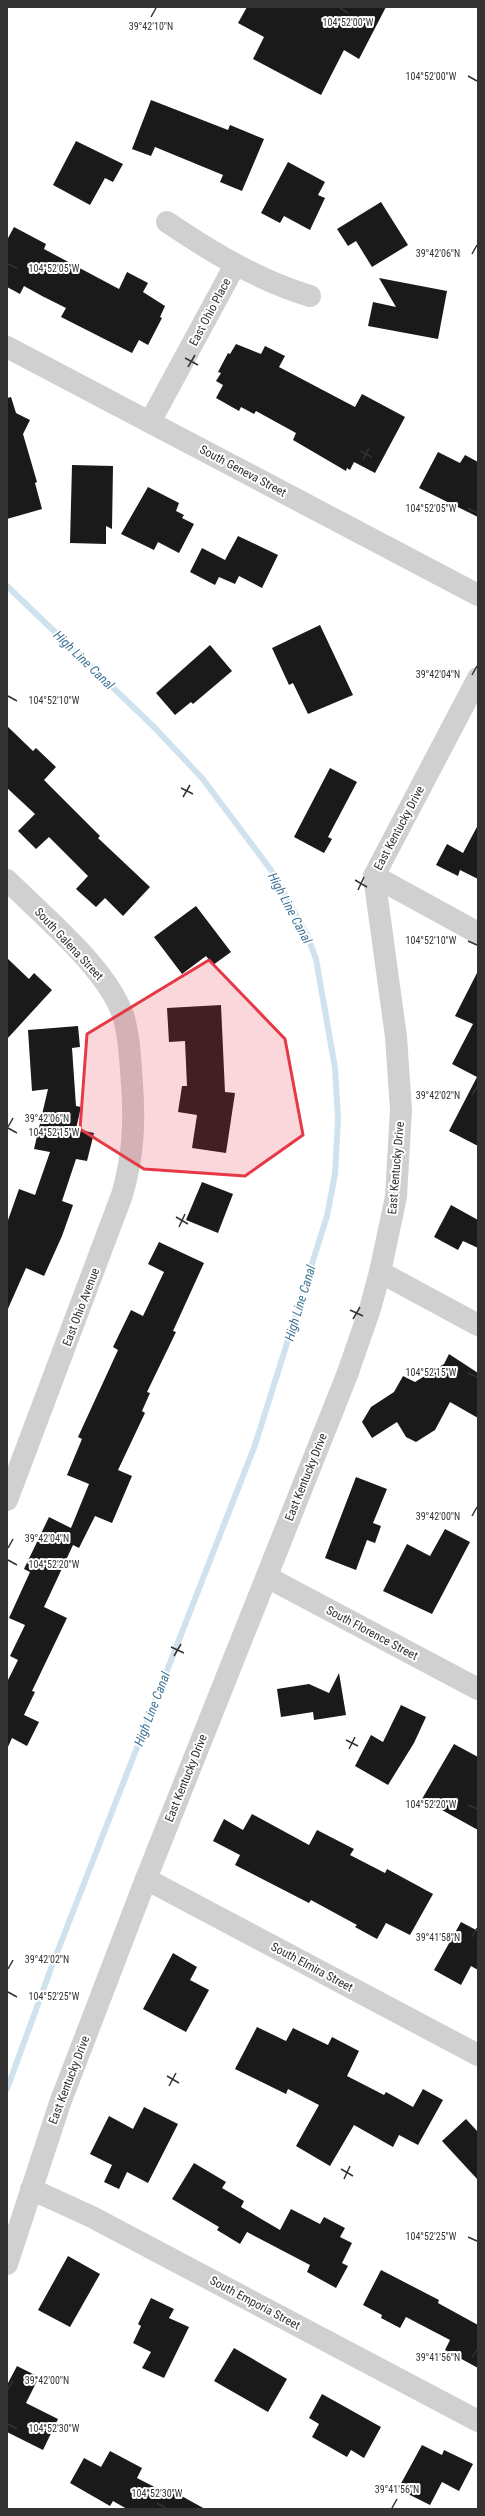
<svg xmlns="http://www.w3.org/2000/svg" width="485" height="2516" font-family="'Roboto Condensed',sans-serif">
<rect width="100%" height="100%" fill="#fff"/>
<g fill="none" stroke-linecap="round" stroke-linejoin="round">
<polyline stroke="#cfe2ee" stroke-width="6" points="7,586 154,727 202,778 271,870 307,935 316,959 335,1068 338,1119 335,1174 327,1216 255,1445 53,1963 7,2089"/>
</g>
<g fill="#1a1a1a">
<polygon points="247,7 386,7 359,59 344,50 321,95 253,59 264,37 238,23"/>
<polygon points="151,100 228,130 230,125 264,139 242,191 220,182 223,175 155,147 151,156 132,149"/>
<polygon points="76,141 123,164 113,182 105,178 90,205 53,185"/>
<polygon points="288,162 325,182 318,195 325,198 310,230 284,216 280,223 261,213"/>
<polygon points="381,202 408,245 372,267 356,241 348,246 337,229"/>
<polygon points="14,227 46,244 44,249 119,289 127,272 148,283 143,292 165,306 160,317 162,318 148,345 139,340 132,353 61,317 66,308 42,296 24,286 20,294 7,287 7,240"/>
<polygon points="379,278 447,291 438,339 368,326 373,302 396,307"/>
<polygon points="236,344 261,354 265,346 285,356 279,367 355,407 362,394 405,417 375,473 354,462 350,470 347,468 346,471 293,440 296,433 256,411 254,414 241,407 239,411 216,398 223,385 216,381 221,373 218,372 228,353 230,354"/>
<polygon points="11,397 16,413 30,420 23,434 37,482 35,483 42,509 7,519 7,398"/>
<polygon points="438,452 460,463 465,455 478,462 478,517 419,488"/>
<polygon points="72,465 113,466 112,529 106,526 106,544 70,543"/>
<polygon points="148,487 179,503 176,511 184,515 182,518 194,524 179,553 158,542 154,550 121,534"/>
<polygon points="238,536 278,555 262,588 239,576 235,584 219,577 215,585 190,572 202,548 225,560"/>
<polygon points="320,625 353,695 308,714 293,683 289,685 272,648"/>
<polygon points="210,645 232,671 193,704 191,702 175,715 156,693"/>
<polygon points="7,726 33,751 36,748 56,767 44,780 100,836 98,838 150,887 123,916 105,898 96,907 76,889 88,876 49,837 36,849 18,831 35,814 7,788"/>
<polygon points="330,768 357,782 328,837 332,839 324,853 294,837"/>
<polygon points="478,825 478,879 460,870 458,876 436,865 447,844 463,853"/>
<polygon points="196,906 231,952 213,965 206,956 182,974 154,937"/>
<polygon points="7,958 29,979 34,973 52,990 7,1039"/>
<polygon points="478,971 478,1146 449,1131 477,1077 452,1064 473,1024 455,1016"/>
<polygon points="221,1005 225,1092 235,1093 226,1153 192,1148 197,1115 178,1112 182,1086 187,1086 185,1041 169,1042 167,1008"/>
<polygon points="78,1026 80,1047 72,1048 76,1106 81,1107 76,1129 94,1133 87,1161 76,1159 62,1201 73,1205 62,1236 44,1276 26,1268 7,1311 7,1223 19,1189 35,1195 50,1152 34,1149 48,1089 32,1091 28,1030"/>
<polygon points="202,1182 233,1194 218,1233 186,1220"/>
<polygon points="451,1205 478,1220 478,1248 463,1241 458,1250 434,1237"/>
<polygon points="159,1242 204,1263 173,1331 176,1332 147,1392 150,1393 142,1411 145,1413 118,1470 132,1476 112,1523 95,1516 79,1548 73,1545 44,1607 67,1618 32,1691 35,1692 24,1715 39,1722 27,1746 12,1738 7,1749 7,1682 18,1660 10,1656 25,1625 9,1618 30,1572 24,1569 49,1517 71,1528 89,1484 67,1475 82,1439 78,1437 118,1350 113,1347 131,1310 143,1316 164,1272 148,1264"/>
<polygon points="449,1354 478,1373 478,1418 450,1402 435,1430 416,1442 406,1437 397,1422 372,1438 362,1422 371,1407 394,1392 403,1376 415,1382 444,1364"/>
<polygon points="356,1477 387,1489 373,1523 381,1526 375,1543 367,1540 356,1570 325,1558"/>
<polygon points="445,1529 470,1542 432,1614 383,1591 407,1544 430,1556"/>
<polygon points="339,1673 346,1715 314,1720 313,1712 281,1717 277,1689 309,1684 329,1693"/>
<polygon points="401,1705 426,1717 414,1743 388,1785 355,1766 371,1735 383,1742"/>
<polygon points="454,1744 478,1757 478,1830 422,1799"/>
<polygon points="252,1814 309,1845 317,1830 354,1849 350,1855 385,1873 387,1869 433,1894 410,1935 386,1923 377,1939 355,1927 357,1925 311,1900 309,1903 235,1865 240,1855 213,1841 224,1819 243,1830"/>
<polygon points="461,1922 478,1931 478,1970 471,1966 461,1985 434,1970"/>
<polygon points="173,1953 197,1967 190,1980 209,1990 186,2032 143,2009"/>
<polygon points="257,2027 286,2041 293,2028 328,2045 332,2037 359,2051 347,2076 384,2095 386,2092 413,2107 423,2089 443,2100 418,2145 399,2135 393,2147 354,2125 330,2166 296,2146 319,2105 288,2089 286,2094 235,2069"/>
<polygon points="144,2107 178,2124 148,2183 127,2172 119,2189 104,2182 112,2165 90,2154 109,2116 133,2129"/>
<polygon points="466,2119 478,2132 478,2180 442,2141"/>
<polygon points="194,2163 226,2182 222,2188 244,2201 241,2207 280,2230 291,2209 320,2224 324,2217 345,2228 340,2237 352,2243 342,2263 348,2266 336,2288 307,2272 310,2265 247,2232 240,2244 217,2230 219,2227 172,2199"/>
<polygon points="68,2256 100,2274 70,2327 38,2310"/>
<polygon points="381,2270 439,2300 438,2303 478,2325 478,2368 445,2350 450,2340 406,2317 400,2328 381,2318 382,2315 363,2305"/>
<polygon points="151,2298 174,2309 169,2318 189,2327 164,2378 142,2368 151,2352 133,2343 141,2326 138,2324"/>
<polygon points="234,2348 287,2379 268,2412 214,2381"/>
<polygon points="17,2366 39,2377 26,2403 58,2419 43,2450 7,2432 7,2385"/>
<polygon points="322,2394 381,2427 364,2458 351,2450 347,2457 312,2437 319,2424 309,2418"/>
<polygon points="422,2445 442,2455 444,2450 473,2464 459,2491 442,2482 430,2505 398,2489"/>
<polygon points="110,2451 142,2468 137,2478 166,2493 169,2489 205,2509 127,2509 113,2501 110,2506 70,2483 84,2458 101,2467"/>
</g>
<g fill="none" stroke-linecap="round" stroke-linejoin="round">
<g stroke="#d0d0d0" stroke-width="22">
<path d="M167,222C213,253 258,280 310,296"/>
<polyline points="7,347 478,595"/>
<polyline points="150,422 235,265"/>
<polyline points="374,876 478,933"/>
<path d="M7,880C43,916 106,967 123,1015C130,1037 130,1061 132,1084C135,1123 133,1157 122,1195L7,1500"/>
<polyline points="380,1272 478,1325"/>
<polyline points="267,1577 478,1689"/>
<polyline points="146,1879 478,2055"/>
<polyline points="31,2189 92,2217 478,2421"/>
<polyline points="7,2264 60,2103 146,1879 347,1375 370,1309 380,1272 396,1197 399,1144 401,1110 396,1037 374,876 478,678"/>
</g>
</g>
<path fill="#e63946" fill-opacity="0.2" stroke="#e63946" stroke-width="3" stroke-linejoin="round" d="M209,960L285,1039L303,1135L245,1176L144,1169L80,1129L87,1034Z"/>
<path fill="none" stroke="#333" stroke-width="1.5" d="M340,8L348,13M151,17L156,8M468,76L477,81M472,254L477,245M8,264L17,268M185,358L198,365M188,367L195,355M360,451L372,457M363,460L369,448M468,508L477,513M472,675L477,666M8,696L17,701M181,788L193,794M183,797L190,785M355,880L367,887M358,890L364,877M468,941L477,945M472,1095L477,1087M8,1127L13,1118M8,1128L17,1133M176,1217L188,1224M179,1227L185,1214M350,1310L363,1316M353,1319L360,1307M468,1373L477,1377M472,1516L477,1507M8,1548L13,1539M8,1560L17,1565M171,1647L184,1653M174,1656L181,1644M346,1740L358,1746M349,1749L355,1737M468,1805L477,1809M472,1937L477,1928M8,1969L13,1960M8,1992L17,1997M167,2076L179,2083M169,2086L176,2073M341,2169L353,2176M344,2179L350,2166M468,2237L477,2241M472,2358L477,2349M8,2389L13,2381M8,2424L17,2429M157,2503L166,2508M392,2508L397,2499"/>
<g text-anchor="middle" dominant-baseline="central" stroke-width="4" stroke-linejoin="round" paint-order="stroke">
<g font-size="12" fill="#333" stroke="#fff">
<text transform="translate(210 312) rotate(-62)">East Ohio Place</text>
<text transform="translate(243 471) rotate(28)">South Geneva Street</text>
<text transform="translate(399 828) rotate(-62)">East Kentucky Drive</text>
<text transform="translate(69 944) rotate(47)">South Galena Street</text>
<text transform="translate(396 1168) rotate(-85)">East Kentucky Drive</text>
<text transform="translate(81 1307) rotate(-69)">East Ohio Avenue</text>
<text transform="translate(306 1477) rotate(-68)">East Kentucky Drive</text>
<text transform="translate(372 1633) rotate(28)">South Florence Street</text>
<text transform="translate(186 1778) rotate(-68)">East Kentucky Drive</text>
<text transform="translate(312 1967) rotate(28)">South Elmira Street</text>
<text transform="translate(69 2080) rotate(-69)">East Kentucky Drive</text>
<text transform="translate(255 2303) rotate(28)">South Emporia Street</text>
</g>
<g font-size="13" font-style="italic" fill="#3f7597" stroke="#fff">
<text transform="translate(84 660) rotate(44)">High Line Canal</text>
<text transform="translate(290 908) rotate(62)">High Line Canal</text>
<text transform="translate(300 1303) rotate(-73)">High Line Canal</text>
<text transform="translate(152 1709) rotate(-69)">High Line Canal</text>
</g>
</g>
<g font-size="10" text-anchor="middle" fill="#333" stroke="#fff" stroke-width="4" stroke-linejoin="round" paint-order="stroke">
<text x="348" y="26">104°52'00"W</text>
<text x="151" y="30">39°42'10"N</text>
<text x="431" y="80">104°52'00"W</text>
<text x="438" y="257">39°42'06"N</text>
<text x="54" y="272">104°52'05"W</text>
<text x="431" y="512">104°52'05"W</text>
<text x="438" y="678">39°42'04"N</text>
<text x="54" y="704">104°52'10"W</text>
<text x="431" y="944">104°52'10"W</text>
<text x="438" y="1099">39°42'02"N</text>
<text x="47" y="1122">39°42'06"N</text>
<text x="54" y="1136">104°52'15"W</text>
<text x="431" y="1376">104°52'15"W</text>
<text x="438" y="1520">39°42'00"N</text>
<text x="47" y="1542">39°42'04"N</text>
<text x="54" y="1568">104°52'20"W</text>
<text x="431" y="1808">104°52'20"W</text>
<text x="438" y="1941">39°41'58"N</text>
<text x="47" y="1963">39°42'02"N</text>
<text x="54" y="2000">104°52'25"W</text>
<text x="431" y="2240">104°52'25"W</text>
<text x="438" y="2361">39°41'56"N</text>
<text x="47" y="2384">39°42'00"N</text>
<text x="54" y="2432">104°52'30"W</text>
<text x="397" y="2493">39°41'56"N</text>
<text x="157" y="2497">104°52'30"W</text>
</g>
<rect width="485" height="2516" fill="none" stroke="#333333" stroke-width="16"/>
</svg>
